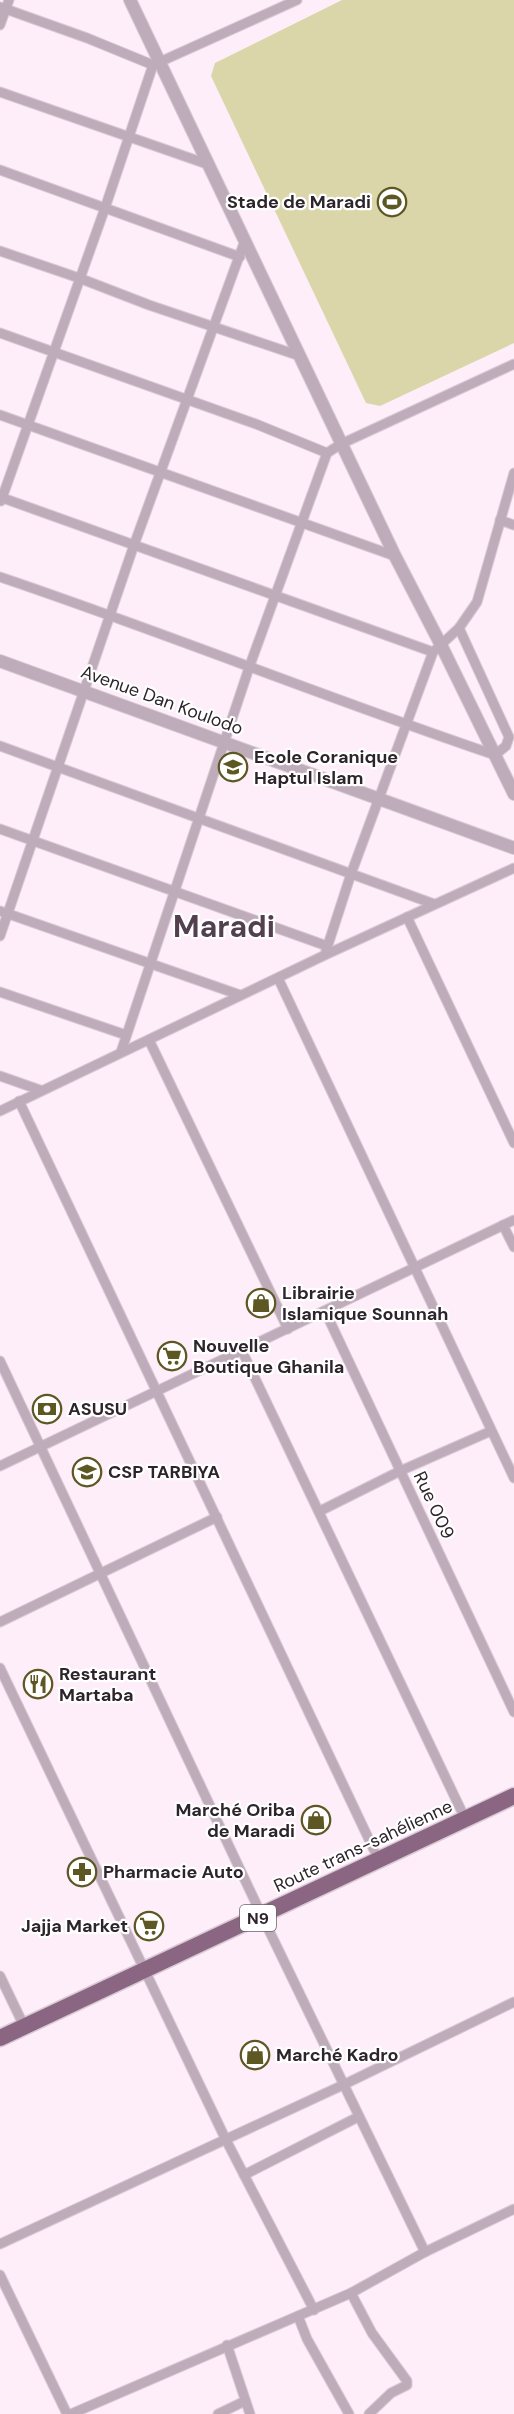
<svg xmlns="http://www.w3.org/2000/svg" width="514" height="2414" font-family="'DM Sans',sans-serif">
<rect width="100%" height="100%" fill="#fdeef9"/>
<polygon fill="#dad6aa" points="342,0 514,0 514,343 380,406 366,403 211,76 215,63"/>
<g fill="none" stroke-linecap="round" stroke-linejoin="round">
<g stroke="#d8cad4" stroke-width="11">
<g id="minor">
<polyline points="0,7 87,38 153,65 297,0"/>
<polyline points="0,25 9,0"/>
<polyline points="0,92 207,164"/>
<polyline points="0,170 240,257"/>
<polyline points="0,251 79,278 149,305 300,356"/>
<polyline points="0,333 256,424 327,453"/>
<polyline points="0,415 395,556"/>
<polyline points="0,497 433,652 459,628 477,602 514,473"/>
<polyline points="1,501 105,208 153,65"/>
<polyline points="500,520 514,525"/>
<path d="M0,577C166,633 329,699 495,755L506,746L509,737L459,628"/>
<polyline points="0,746 434,904"/>
<polyline points="0,829 327,946"/>
<polyline points="0,911 240,995"/>
<polyline points="407,917 514,1143"/>
<polyline points="0,936 134,545 244,243"/>
<polyline points="326,951 351,874 433,652"/>
<polyline points="278,978 514,1478"/>
<polyline points="0,992 126,1035"/>
<polyline points="149,1040 288,1329"/>
<polyline points="121,1052 250,665 327,453 341,444 514,364"/>
<polyline points="0,1076 40,1090"/>
<polyline points="19,1101 374,1850"/>
<polyline points="0,1111 325,955 514,868"/>
<polyline points="503,1225 514,1247"/>
<polyline points="325,1311 514,1712"/>
<polyline points="242,1351 461,1810"/>
<polyline points="0,1361 262,1916 425,2252"/>
<polyline points="0,1466 514,1220"/>
<polyline points="320,1511 400,1471 491,1431"/>
<polyline points="0,1622 217,1517"/>
<polyline points="0,1668 226,2140 314,2310"/>
<polyline points="0,1976 24,2026"/>
<polyline points="244,2175 358,2117"/>
<polyline points="0,2244 343,2085 514,2002"/>
<polyline points="0,2275 67,2414"/>
<polyline points="351,2293 372,2333 407,2381 407,2385 391,2393 369,2414"/>
<polyline points="298,2316 307,2339 349,2414"/>
<polyline points="227,2345 250,2414"/>
<polyline points="71,2414 351,2293 425,2252 514,2209"/>
<polyline points="218,2414 245,2401"/>
</g>
</g>
<g stroke="#d8cad4" stroke-width="14">
<g id="tertiary">
<polyline points="130,0 395,556 441,645 514,794"/>
<polyline points="0,661 514,848"/>
</g>
</g>
<g stroke="#d8cad4" stroke-width="19">
<polyline id="trunk" points="0,2038 514,1796"/>
</g>
<use href="#minor" stroke="#bfacbb" stroke-width="9"/>
<use href="#tertiary" stroke="#bfacbb" stroke-width="12"/>
<use href="#trunk" stroke="#8a6682" stroke-width="16"/>
</g>
<defs>
<g id="stadium-ring" transform="scale(1.5)"><circle r="9.5" fill="#fff" stroke="#5d5723" stroke-width="1.5"/><path d="M0-5a6.5 5 0 1 0 0 10a6.5 5 0 1 0 0-10ZM-3.5-1.8h7v3.6h-7Z" fill="#5d5723"/></g>
<g id="school-ring" transform="scale(1.5)"><circle r="9.5" fill="#fff" stroke="#5d5723" stroke-width="1.5"/><path d="M0-5L7-2L0 1L-7-2ZM-4 1L0 2.5L4 1V4Q0 6-4 4Z" fill="#5d5723"/></g>
<g id="shop-ring" transform="scale(1.5)"><circle r="9.5" fill="#fff" stroke="#5d5723" stroke-width="1.5"/><path d="M-5-2.5h2.3a2.7 3.5 0 0 1 5.4 0H5L5.5 6h-11ZM-1.5-2.5h3a1.5 2.3 0 0 0-3 0Z" fill="#5d5723"/></g>
<g id="supermarket-ring" transform="scale(1.5)"><circle r="9.5" fill="#fff" stroke="#5d5723" stroke-width="1.5"/><path d="M-6-5.5h2.5l.6 2H6L4.5 2H-2.5L-4.4-4H-6ZM-1.5 3.2a1.3 1.3 0 1 0 .1 0ZM3 3.2a1.3 1.3 0 1 0 .1 0Z" fill="#5d5723"/></g>
<g id="bank-ring" transform="scale(1.5)"><circle r="9.5" fill="#fff" stroke="#5d5723" stroke-width="1.5"/><path d="M-6-4H6V4H-6ZM0-2.3a2.3 2.3 0 1 0 0 4.6a2.3 2.3 0 1 0 0-4.6Z" fill="#5d5723"/></g>
<g id="restaurant-ring" transform="scale(1.5)"><circle r="9.5" fill="#fff" stroke="#5d5723" stroke-width="1.5"/><path d="M-5-6h1v4h1v-4h1v4h1v-4h1v5L-1.5 .5V6h-2V.5L-5-1ZM5-6V6H3V1.5H1.5Q1.5-4 5-6Z" fill="#5d5723"/></g>
<g id="pharmacy-ring" transform="scale(1.5)"><circle r="9.5" fill="#fff" stroke="#5d5723" stroke-width="1.5"/><path d="M-2-6h4v4h4v4h-4v4h-4v-4h-4v-4h4Z" fill="#5d5723"/></g>
</defs>
<g fill-rule="evenodd">
<use href="#stadium-ring" x="392" y="202"/>
<use href="#school-ring" x="233" y="767"/>
<use href="#shop-ring" x="261" y="1303"/>
<use href="#supermarket-ring" x="172" y="1356"/>
<use href="#bank-ring" x="47" y="1409"/>
<use href="#school-ring" x="87" y="1472"/>
<use href="#restaurant-ring" x="38" y="1684"/>
<use href="#shop-ring" x="316" y="1820"/>
<use href="#pharmacy-ring" x="82" y="1872"/>
<use href="#supermarket-ring" x="149" y="1926"/>
<use href="#shop-ring" x="255" y="2055"/>
</g>
<g text-anchor="middle" dominant-baseline="central" stroke-width="4.5" stroke-linejoin="round" paint-order="stroke">
<rect fill="#fff" stroke="#6c666b" stroke-width="1.5" x="240" y="1905" width="36" height="26" rx="4.5"/>
<g font-size="16" font-weight="bold" fill="#2d252b">
<text x="258" y="1918">N9</text>
</g>
<g font-size="18" font-weight="bold" fill="#2d252b" stroke="#fff" text-anchor="start">
<text x="371" y="202" text-anchor="end">Stade de Maradi</text>
<text x="254" y="757">Ecole Coranique<tspan x="254" dy="21">Haptul Islam</tspan></text>
<text x="282" y="1293">Librairie<tspan x="282" dy="21">Islamique Sounnah</tspan></text>
<text x="193" y="1346">Nouvelle<tspan x="193" dy="21">Boutique Ghanila</tspan></text>
<text x="68" y="1409">ASUSU</text>
<text x="108" y="1472">CSP TARBIYA</text>
<text x="59" y="1674">Restaurant<tspan x="59" dy="21">Martaba</tspan></text>
<text x="295" y="1810" text-anchor="end">Marché Oriba<tspan x="295" dy="21">de Maradi</tspan></text>
<text x="103" y="1872">Pharmacie Auto</text>
<text x="128" y="1926" text-anchor="end">Jajja Market</text>
<text x="276" y="2055">Marché Kadro</text>
</g>
<g font-size="18" fill="#2d252b" stroke="#fff">
<text transform="translate(162 700) rotate(20)">Avenue Dan Koulodo</text>
<text transform="translate(434 1505) rotate(65)">Rue 009</text>
<text transform="translate(363 1846) rotate(-25)">Route trans-sahélienne</text>
</g>
<g font-size="30" font-weight="bold" fill="#53404f" stroke="#fff">
<text x="224" y="926">Maradi</text>
</g>
</g>
</svg>
